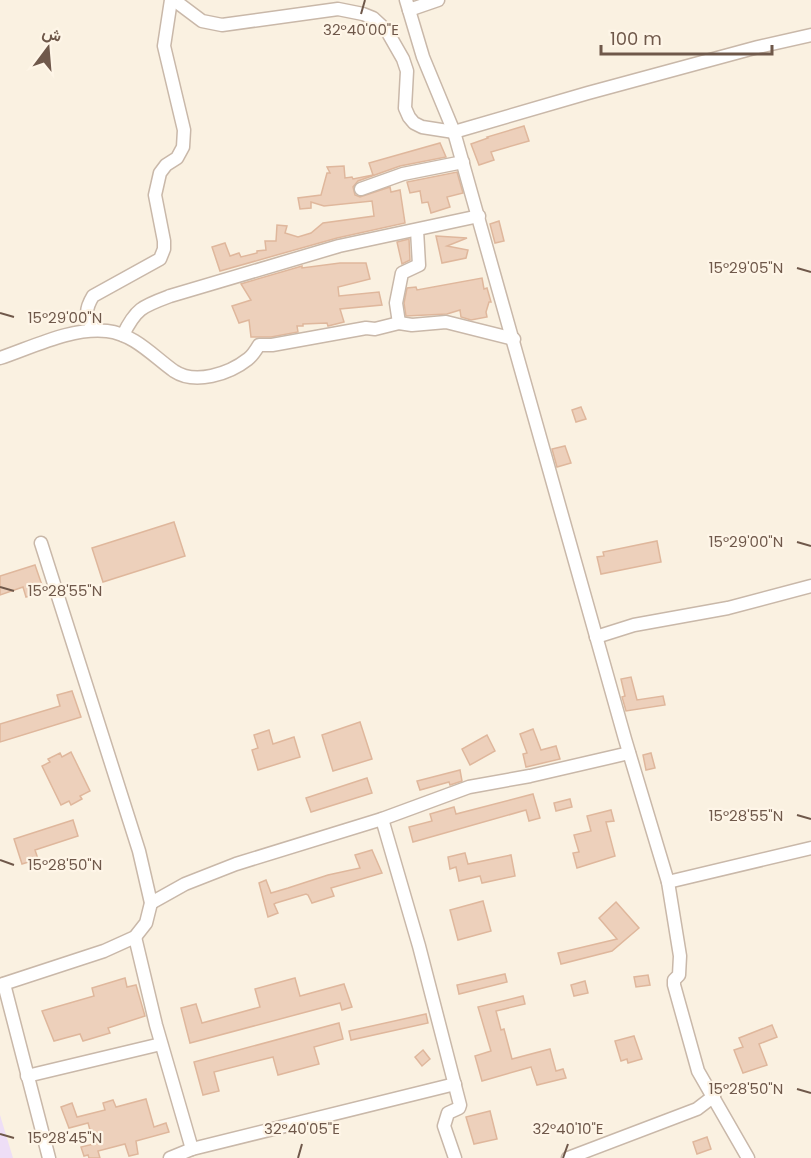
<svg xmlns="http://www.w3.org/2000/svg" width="811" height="1158" font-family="Poppins,Vazirmatn,sans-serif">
<rect width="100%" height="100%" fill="#faf1e1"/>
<polygon fill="#eedef6" points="0,1115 13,1158 0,1158"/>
<g fill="#edd0bb" stroke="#dfb79c" stroke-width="1.5">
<polygon points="524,126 529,141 491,152 494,160 479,165 471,144 488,138 487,137"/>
<polygon points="440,143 446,157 400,166 358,181 353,187 355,195 360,197 390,187 391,192 400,190 405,223 337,238 220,271 212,247 225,243 230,256 239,253 241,257 257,253 257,251 266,250 265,241 276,241 277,225 287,226 285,233 298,237 311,233 323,223 374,216 372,201 324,206 311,202 311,208 300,209 298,198 321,195 327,173 330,173 327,167 344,166 345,178 352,177 353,179 373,175 369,163"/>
<polygon points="457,172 463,193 447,197 450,207 431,213 428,202 422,203 420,191 410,193 407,182"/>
<polygon points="499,221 504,241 495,243 490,224"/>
<polygon points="436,236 467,238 447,246 468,250 466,258 442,263"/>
<polygon points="409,239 410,260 402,264 397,242"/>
<polygon points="340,263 366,263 370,279 338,287 339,296 379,292 382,305 340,309 344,322 328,326 327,323 303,324 303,326 297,326 298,332 271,337 251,337 249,320 239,323 232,306 251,300 241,284 244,283 302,266 302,268"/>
<polygon points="482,278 484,289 487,288 491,302 489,302 486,312 487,317 471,320 461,317 460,310 447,314 406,316 404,303 407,288 416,287 417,290"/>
<polygon points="581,407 586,419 576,422 572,410"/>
<polygon points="565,446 571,463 557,467 552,449"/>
<polygon points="174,522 185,556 103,582 92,548"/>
<polygon points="657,541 661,562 601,574 597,557 604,556 603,552"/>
<polygon points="35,565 44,591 26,597 23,587 0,595 0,576"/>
<polygon points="631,677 637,700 663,696 665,705 626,711 622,697 625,696 621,679"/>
<polygon points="72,691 81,717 0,742 0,724 60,706 57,695"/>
<polygon points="360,722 372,759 333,771 322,735"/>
<polygon points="533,729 541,750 556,746 560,759 526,767 523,754 527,753 520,734"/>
<polygon points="269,730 273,744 294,737 300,757 258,770 252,750 258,748 254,735"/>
<polygon points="487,735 495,751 470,765 462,749"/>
<polygon points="71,752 90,791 80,796 82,799 71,805 69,801 61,805 42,766 50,762 48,759 60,753 62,757"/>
<polygon points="651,753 655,768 646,770 643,755"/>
<polygon points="460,770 462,781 450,785 449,782 420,790 417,781"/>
<polygon points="367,778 372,793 311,812 306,798"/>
<polygon points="533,794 540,818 529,821 526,810 413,842 409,827 432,821 430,814 454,807 456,814"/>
<polygon points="570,799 572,807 556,811 554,803"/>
<polygon points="611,810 614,821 606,822 615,856 577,868 573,853 579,852 574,835 591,831 587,816"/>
<polygon points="73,820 78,836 35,850 38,859 22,864 14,839"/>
<polygon points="372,850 382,873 331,888 334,896 312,903 308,895 306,894 276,903 274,904 278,913 268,917 259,883 266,880 271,893 288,888 328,875 360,868 355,855"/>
<polygon points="465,853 468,864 511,855 515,876 482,883 480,876 459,881 456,867 450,869 448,857"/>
<polygon points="483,901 491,931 458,940 450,910"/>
<polygon points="616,902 639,928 612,951 561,964 558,953 617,939 599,918"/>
<polygon points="505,974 507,982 459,994 457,985"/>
<polygon points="648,975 650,985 636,987 634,977"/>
<polygon points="125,978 127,987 136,985 145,1016 108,1028 110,1033 83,1041 80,1034 54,1041 42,1011 94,996 92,988"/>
<polygon points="295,978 300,996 344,984 352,1007 342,1010 340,1003 190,1043 181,1008 196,1004 202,1023 260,1007 255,989"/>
<polygon points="585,981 588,993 574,996 571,985"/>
<polygon points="523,996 525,1004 496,1011 501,1030 504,1029 512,1059 550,1049 556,1071 563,1069 566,1078 537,1085 531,1067 482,1081 475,1056 491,1051 478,1007"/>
<polygon points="426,1014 428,1023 351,1040 349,1031"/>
<polygon points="339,1023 343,1039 314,1047 319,1064 278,1075 273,1057 214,1072 219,1091 203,1095 194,1062"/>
<polygon points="772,1025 777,1037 759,1044 767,1065 743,1073 734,1050 743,1047 739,1038"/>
<polygon points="634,1036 642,1059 628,1063 627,1059 621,1061 615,1041"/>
<polygon points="423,1050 430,1059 422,1066 415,1057"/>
<polygon points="146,1099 154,1127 166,1123 169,1132 136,1141 138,1154 129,1156 125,1144 98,1151 100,1158 89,1158 88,1155 84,1156 81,1147 94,1144 88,1123 69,1128 61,1107 72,1103 77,1117 105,1110 103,1103 113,1100 116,1107"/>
<polygon points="490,1111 497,1139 474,1144 466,1117"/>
<polygon points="707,1137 711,1149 697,1154 693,1142"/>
</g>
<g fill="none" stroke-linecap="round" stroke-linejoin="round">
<g stroke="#c9b8a9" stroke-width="15">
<g id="street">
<polyline points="174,0 202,21 222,25 338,9 363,14 373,18 387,31 403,59 407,71 405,108 409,117 414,123 422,127 454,132 588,93 758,47 811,35"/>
<polyline points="406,0 423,57 454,132 625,739 668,882 680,956 679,975 674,980 674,985 698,1071 748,1158"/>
<polyline points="409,10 438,0"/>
<polyline points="361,189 403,174 463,162"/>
<polyline points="399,323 396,303 402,273 419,265 417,230"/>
<path d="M94,330C86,316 84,311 93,296L160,259L164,249V241L155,195L160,173L166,165L177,158L183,147L184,130L164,46L171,0"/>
<path d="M123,335C136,308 143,306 170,296L339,246L479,216"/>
<path d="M0,358C33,347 72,327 107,331C134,334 153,356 174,371C195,385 229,374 248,359C252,356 256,350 259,345H272L366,328L375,329L399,323L412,325L446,322L514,339"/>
<polyline points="596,637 634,625 728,608 811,586"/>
<polyline points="382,819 419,946 460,1105 459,1108 448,1113 444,1126 455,1158"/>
<polyline points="668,882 811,848"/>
<polyline points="151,903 185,884 236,864 382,819 469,787 530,776 629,753"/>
<polyline points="135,937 156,1025 192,1149"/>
<polyline points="4,984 49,1158"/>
<polyline points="0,985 104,951 135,937 146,923 151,903 139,851 41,543"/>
<polyline points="27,1076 161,1044"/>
<polyline points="170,1158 192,1149 455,1084"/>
<polyline points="568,1158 697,1109 714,1096"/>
</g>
</g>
<use href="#street" stroke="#fff" stroke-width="12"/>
</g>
<path fill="none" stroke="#6f584a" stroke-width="2" d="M361,14L365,0M797,268L811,272M0,313L14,317M797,542L811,546M0,587L14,591M797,815L811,819M0,860L14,865M797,1089L811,1093M0,1134L14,1138M298,1158L302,1144M563,1158L568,1144"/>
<g font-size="15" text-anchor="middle" fill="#6f584a" stroke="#fef5e7" stroke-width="4.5" stroke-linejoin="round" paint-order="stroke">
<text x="361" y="35">32°40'00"E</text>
<text x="746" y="273">15°29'05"N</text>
<text x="65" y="323">15°29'00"N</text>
<text x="746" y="547">15°29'00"N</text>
<text x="65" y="596">15°28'55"N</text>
<text x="746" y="821">15°28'55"N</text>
<text x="65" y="870">15°28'50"N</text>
<text x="746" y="1094">15°28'50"N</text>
<text x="302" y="1134">32°40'05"E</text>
<text x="568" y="1134">32°40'10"E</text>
<text x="65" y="1143">15°28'45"N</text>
</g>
<g transform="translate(48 48) rotate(16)" stroke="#fef5e7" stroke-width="4.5" paint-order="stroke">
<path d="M0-4.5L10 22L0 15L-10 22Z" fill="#6f584a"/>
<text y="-9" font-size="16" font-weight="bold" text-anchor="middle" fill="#6f584a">ش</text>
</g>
<path d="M601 45v9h171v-9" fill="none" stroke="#6f584a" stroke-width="3"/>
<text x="610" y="45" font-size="18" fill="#6f584a" stroke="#fef5e7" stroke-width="4.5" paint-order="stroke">100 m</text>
</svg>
